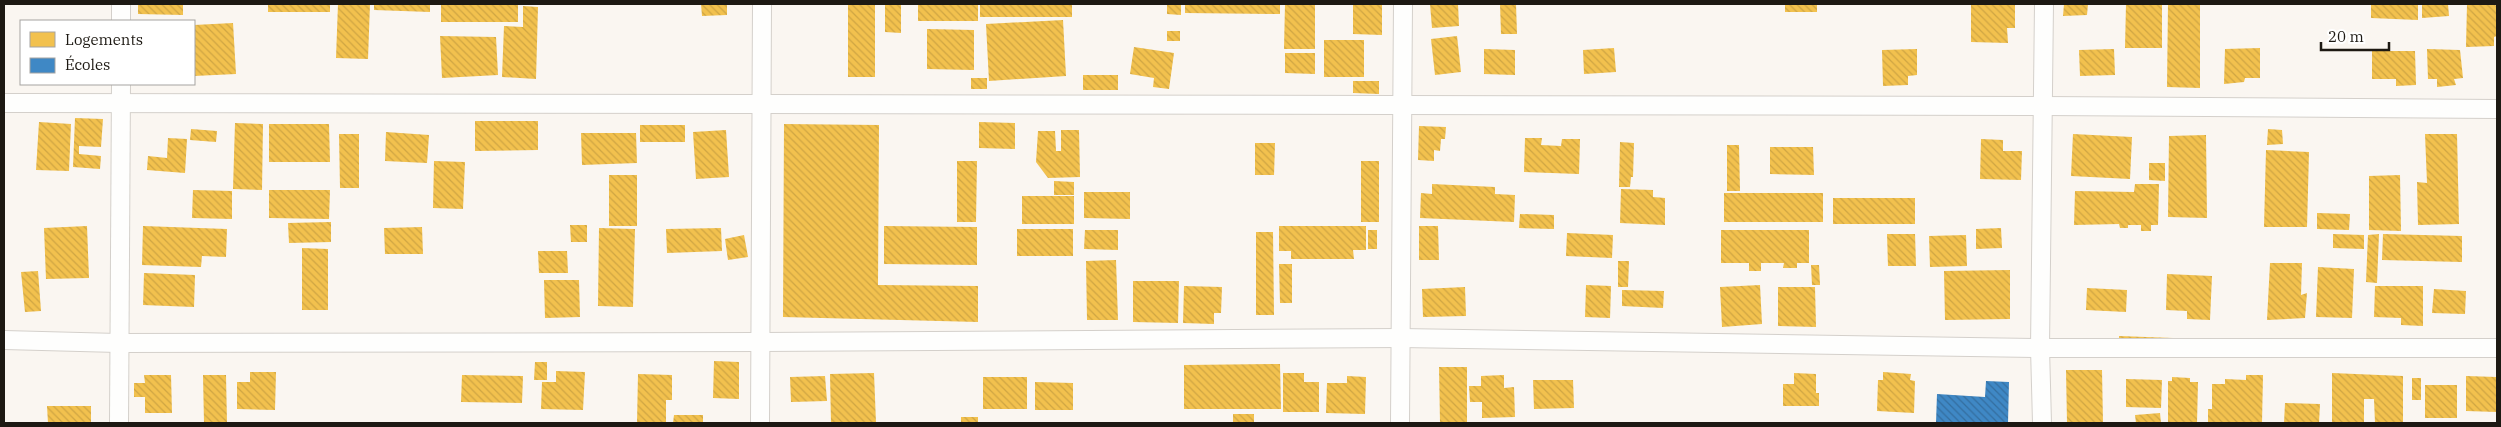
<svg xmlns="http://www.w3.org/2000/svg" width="2501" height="427" font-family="'IBM Plex Serif',serif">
<defs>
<pattern id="homes-back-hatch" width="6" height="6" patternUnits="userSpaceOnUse" patternTransform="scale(1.25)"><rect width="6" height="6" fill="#f2c14e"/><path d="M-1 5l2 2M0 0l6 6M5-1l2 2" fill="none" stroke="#cfa543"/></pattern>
<pattern id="schools-back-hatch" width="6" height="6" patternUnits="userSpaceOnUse" patternTransform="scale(1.25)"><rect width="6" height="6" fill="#3f88c5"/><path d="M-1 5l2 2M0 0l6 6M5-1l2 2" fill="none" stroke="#346e9f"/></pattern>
</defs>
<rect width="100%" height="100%" fill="#faf6f1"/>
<g fill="url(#homes-back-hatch)">
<polygon points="138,4 183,4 183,15 138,14"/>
<rect x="268" y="4" width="62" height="8"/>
<polygon points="338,4 370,4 368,59 336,58"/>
<polygon points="374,4 430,4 430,12 374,10"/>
<rect x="441" y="4" width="77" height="18"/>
<polygon points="701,4 727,4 727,15 702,16"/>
<rect x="848" y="4" width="27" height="73"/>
<polygon points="885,4 901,4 901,33 885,32"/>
<rect x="918" y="4" width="60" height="17"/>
<rect x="980" y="4" width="92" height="13"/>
<polygon points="1167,4 1181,4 1181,15 1167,14"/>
<polygon points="1185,4 1280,4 1280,14 1185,13"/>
<polygon points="1285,4 1315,4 1315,49 1284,49"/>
<polygon points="1353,4 1382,4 1382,35 1353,34"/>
<polygon points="1430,4 1458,4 1459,26 1432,28"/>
<polygon points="1500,4 1516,4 1517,34 1501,34"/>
<rect x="1785" y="4" width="32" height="8"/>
<polygon points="1971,4 2015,4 2015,28 2007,28 2008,43 1971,42"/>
<polygon points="2064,4 2088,4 2087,15 2063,16"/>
<polygon points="2126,4 2162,4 2162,48 2125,48"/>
<polygon points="2168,4 2200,4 2200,88 2167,87"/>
<polygon points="2371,4 2418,4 2418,20 2371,18"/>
<polygon points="2422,4 2448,4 2449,16 2422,18"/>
<polygon points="2467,4 2493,4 2497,6 2497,36 2494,37 2494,46 2466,47"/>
<polygon points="523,6 538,7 536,79 502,77 504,26 523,27"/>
<polygon points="1063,20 1066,76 989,81 986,24"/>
<polygon points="233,23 236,74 194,76 194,25"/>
<polygon points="927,29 974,30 974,70 927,69"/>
<rect x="1167" y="31" width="13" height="10"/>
<polygon points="440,36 496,37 498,75 442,78"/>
<polygon points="1457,36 1461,72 1435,75 1431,39"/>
<rect x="1324" y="40" width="40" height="37"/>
<polygon points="1134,47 1174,53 1169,89 1153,87 1154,78 1130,74"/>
<polygon points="1614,48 1616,72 1584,74 1583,50"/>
<polygon points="2260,48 2260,78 2245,78 2244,82 2224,84 2225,49"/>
<polygon points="1484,49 1515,50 1515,75 1484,74"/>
<polygon points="1917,49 1917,75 1908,76 1908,85 1883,86 1882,50"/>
<polygon points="2114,49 2115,75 2080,76 2079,50"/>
<polygon points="2427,49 2460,50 2463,78 2454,79 2456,85 2437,87 2437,79 2428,79"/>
<polygon points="2372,51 2415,51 2416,85 2396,86 2396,79 2372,79"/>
<polygon points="1285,53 1315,53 1315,74 1285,73"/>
<rect x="1083" y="75" width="35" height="15"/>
<rect x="971" y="78" width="16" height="11"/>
<polygon points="1353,81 1379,81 1379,94 1353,93"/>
<polygon points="75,118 103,119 101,147 79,146 79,154 101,156 100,169 73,167"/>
<polygon points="475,121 538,121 538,150 475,151"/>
<polygon points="39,122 71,124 69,171 36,170"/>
<polygon points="979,122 1015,123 1015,149 979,148"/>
<polygon points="235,123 263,124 262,190 233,189"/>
<polygon points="269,124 329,124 330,162 269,162"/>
<polygon points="784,124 879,125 878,285 978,286 978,322 783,317"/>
<rect x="640" y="125" width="45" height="17"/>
<polygon points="1419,126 1446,127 1445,139 1441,139 1440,151 1434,150 1434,161 1418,160"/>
<polygon points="191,129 217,131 216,142 190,140"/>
<polygon points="2268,129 2282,130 2283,144 2267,145"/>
<polygon points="726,130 729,177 696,179 693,132"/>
<polygon points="1061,130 1079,130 1080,177 1048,178 1036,162 1038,131 1055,131 1056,151 1061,151"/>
<polygon points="386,132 429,135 427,163 385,161"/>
<polygon points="581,133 636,133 637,163 582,165"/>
<polygon points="339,134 359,134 359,188 340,188"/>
<polygon points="2073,134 2132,137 2130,179 2071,176"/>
<polygon points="2425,134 2457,134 2459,224 2418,225 2417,182 2427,183"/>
<polygon points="2206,135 2207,218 2168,217 2169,136"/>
<polygon points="168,138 187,139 185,173 147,170 148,156 167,158"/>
<polygon points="1525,138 1542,138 1541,145 1561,146 1562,139 1580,139 1579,174 1524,172"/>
<polygon points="1981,139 2003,140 2003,151 2022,151 2021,180 1980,179"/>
<polygon points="1620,142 1634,143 1633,177 1631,177 1630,187 1619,187"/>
<polygon points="1255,143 1275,143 1274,175 1255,175"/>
<polygon points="1727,145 1739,145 1740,191 1727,191"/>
<polygon points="1770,147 1813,147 1814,175 1770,174"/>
<polygon points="2266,150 2309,152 2307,227 2264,227"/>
<polygon points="434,161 465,162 463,209 433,208"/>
<polygon points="957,161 977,161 976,222 957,222"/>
<rect x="1361" y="161" width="18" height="61"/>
<polygon points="2149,163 2165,163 2165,181 2149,180"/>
<rect x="609" y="175" width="28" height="51"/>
<polygon points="2400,175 2401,231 2369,230 2369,176"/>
<polygon points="1054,181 1074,182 1074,195 1054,195"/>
<polygon points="1432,184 1495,187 1495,194 1515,195 1514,222 1420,218 1421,193 1432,194"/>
<polygon points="2135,184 2159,184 2158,225 2151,225 2151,231 2141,231 2141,225 2128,225 2128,228 2120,228 2119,224 2074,225 2075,191 2134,192"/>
<polygon points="1621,189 1653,190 1653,197 1665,198 1665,225 1620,223"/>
<polygon points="193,190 232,191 232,219 192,218"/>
<polygon points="269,190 330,190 329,219 269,218"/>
<polygon points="1084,192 1130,192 1130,219 1084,218"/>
<rect x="1724" y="193" width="99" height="29"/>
<rect x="1022" y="196" width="52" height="28"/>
<rect x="1833" y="198" width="82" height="26"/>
<polygon points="2317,213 2350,214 2349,230 2317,229"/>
<polygon points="1520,214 1554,215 1554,229 1519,228"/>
<polygon points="331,222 331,242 289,243 288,223"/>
<polygon points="570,225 587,225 587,242 571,242"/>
<polygon points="87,226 89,278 46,279 44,228"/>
<polygon points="143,226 227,229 226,257 202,256 201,267 142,265"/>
<polygon points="884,226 977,227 977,265 884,264"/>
<polygon points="1279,226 1366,226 1366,250 1353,250 1354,259 1291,259 1291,251 1279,251"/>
<polygon points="1419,226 1438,226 1439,260 1419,260"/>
<polygon points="422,227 423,254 385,254 384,228"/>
<polygon points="599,228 635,229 633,307 598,306"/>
<polygon points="721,228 722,251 667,253 666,229"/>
<polygon points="2001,228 2002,248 1976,249 1976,229"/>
<rect x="1017" y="229" width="56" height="27"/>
<polygon points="1085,230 1118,230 1118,250 1084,249"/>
<rect x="1368" y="230" width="9" height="19"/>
<polygon points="1721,230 1809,230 1809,263 1797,263 1797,268 1783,268 1784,263 1761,263 1761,271 1749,271 1749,263 1721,263"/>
<polygon points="1256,232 1273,232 1274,315 1256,315"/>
<polygon points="1567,233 1613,235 1612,258 1566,256"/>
<polygon points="1887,234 1915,234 1916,266 1888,266"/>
<polygon points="2333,234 2364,235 2364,249 2333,248"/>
<polygon points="2379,234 2377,283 2366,282 2368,235"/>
<polygon points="2383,234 2462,236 2462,262 2382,260"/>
<polygon points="744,235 748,257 728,260 725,239"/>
<polygon points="1966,235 1967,266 1930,267 1929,236"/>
<polygon points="302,248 328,249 328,310 302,310"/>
<polygon points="538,251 567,251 568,273 539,273"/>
<polygon points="1116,260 1118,320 1087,320 1086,261"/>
<polygon points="1618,261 1629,261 1628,287 1618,287"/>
<polygon points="2270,263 2302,263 2301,295 2307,293 2305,318 2267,320"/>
<polygon points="1279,264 1292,264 1292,303 1280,303"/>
<polygon points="1811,265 1819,265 1820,285 1812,285"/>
<polygon points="2318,267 2354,269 2352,318 2316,317"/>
<polygon points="2010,270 2010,319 1945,320 1944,271"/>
<polygon points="38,271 41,311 25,312 21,272"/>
<polygon points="144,273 195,275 194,307 143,305"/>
<polygon points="2167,274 2212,276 2210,320 2187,319 2187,311 2166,310"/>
<polygon points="544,280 579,280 580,317 545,318"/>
<polygon points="1133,281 1179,281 1178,323 1133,322"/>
<polygon points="1586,285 1611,286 1610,318 1585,317"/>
<polygon points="1760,285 1762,324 1722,327 1720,287"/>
<polygon points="1184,286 1222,287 1221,313 1214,313 1214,324 1183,323"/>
<polygon points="2375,286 2423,286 2423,326 2401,325 2401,318 2374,317"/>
<polygon points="1465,287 1466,316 1423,317 1422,289"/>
<polygon points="1778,287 1815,287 1816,327 1778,326"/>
<polygon points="2087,288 2127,290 2126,312 2086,310"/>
<polygon points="2434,289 2466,291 2465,314 2432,313"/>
<polygon points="1622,290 1664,291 1663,308 1622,306"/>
<polygon points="2119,336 2173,338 2173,345 2119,342"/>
<polygon points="714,361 739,362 739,399 713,398"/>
<polygon points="535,362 547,362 547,380 534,380"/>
<polygon points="1280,364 1281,409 1184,409 1184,365"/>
<polygon points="1439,367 1467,367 1467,423 1440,423"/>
<polygon points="2066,370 2102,370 2103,423 2067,423"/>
<polygon points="556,371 585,372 583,410 541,409 542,382 556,382"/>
<polygon points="250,372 276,372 275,410 237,409 237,382 250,382"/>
<polygon points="1883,372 1911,374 1910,380 1915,381 1914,413 1877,411 1878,380 1883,380"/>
<polygon points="874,373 876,423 831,423 830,374"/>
<polygon points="1283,373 1304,373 1304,382 1319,382 1319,412 1283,412"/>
<polygon points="1794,373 1816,374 1816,393 1819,393 1819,406 1783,406 1783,384 1794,384"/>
<polygon points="2332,373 2403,376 2403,423 2375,423 2374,399 2364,399 2364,423 2332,423"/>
<polygon points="638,374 672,375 672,400 666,400 666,423 637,423"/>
<polygon points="144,375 171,375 172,413 145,413 145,397 134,397 134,383 145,383"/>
<polygon points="203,375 226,375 227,423 204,423"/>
<polygon points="462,375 523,376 522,403 461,402"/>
<polygon points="1504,375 1504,388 1514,387 1515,417 1482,418 1482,402 1470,402 1469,386 1481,386 1481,376"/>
<polygon points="2246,375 2263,375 2262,423 2208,423 2208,409 2212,409 2212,384 2225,384 2225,379 2246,380"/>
<polygon points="825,376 827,401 791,402 790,377"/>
<polygon points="1347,376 1366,377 1365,414 1326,413 1327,383 1347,383"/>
<polygon points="2466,376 2497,377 2497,412 2466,411"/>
<rect x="983" y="377" width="44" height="32"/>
<polygon points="2172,377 2190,378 2190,382 2198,382 2197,423 2168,423 2168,381 2172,381"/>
<rect x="2412" y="378" width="9" height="22"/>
<polygon points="2126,379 2162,380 2161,408 2126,407"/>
<polygon points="1533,380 1573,380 1574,408 1534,409"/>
<polygon points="1035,382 1073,383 1073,410 1035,410"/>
<rect x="2425" y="385" width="32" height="33"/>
<polygon points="2285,403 2320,404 2319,423 2284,423"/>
<polygon points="47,406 91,406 91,423 48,423"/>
<polygon points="2160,413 2161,423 2136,423 2135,415"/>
<rect x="1233" y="414" width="21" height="9"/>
<polygon points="674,415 703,415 703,423 673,423"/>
<rect x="961" y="417" width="17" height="6"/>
</g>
<polygon fill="url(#schools-back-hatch)" points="1986,381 2009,382 2008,423 1936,423 1937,394 1985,397"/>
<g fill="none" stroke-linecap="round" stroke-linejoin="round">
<g stroke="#d4d0cb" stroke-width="20">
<g id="minor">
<polyline points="121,4 121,21"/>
<polyline points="4,103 2043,106 2497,109"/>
<polyline points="4,340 118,343 761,342 1401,338 2040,348 2497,348"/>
<polyline points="119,423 121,84"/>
<polyline points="760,423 762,4"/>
<polyline points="1400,423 1403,4"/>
<polyline points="2042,423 2040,348 2044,4"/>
</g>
</g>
<use href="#minor" stroke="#fefefd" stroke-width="18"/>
</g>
<rect width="2501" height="427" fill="none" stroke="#1d1913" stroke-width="10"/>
<rect x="20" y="20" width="175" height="65" fill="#ffffff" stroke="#a5a3a1"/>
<rect x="30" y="32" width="25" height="15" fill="#f2c14e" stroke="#a5a3a1"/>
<text x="65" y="45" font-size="15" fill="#1d1913">Logements</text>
<rect x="30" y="58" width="25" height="15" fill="#3f88c5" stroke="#a5a3a1"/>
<text x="65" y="70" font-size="15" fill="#1d1913">Écoles</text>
<path d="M2321 42v8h68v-8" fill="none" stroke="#1d1913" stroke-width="2.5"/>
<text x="2328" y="42" font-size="15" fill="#1d1913" stroke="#ffffff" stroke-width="4" paint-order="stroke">20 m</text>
</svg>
